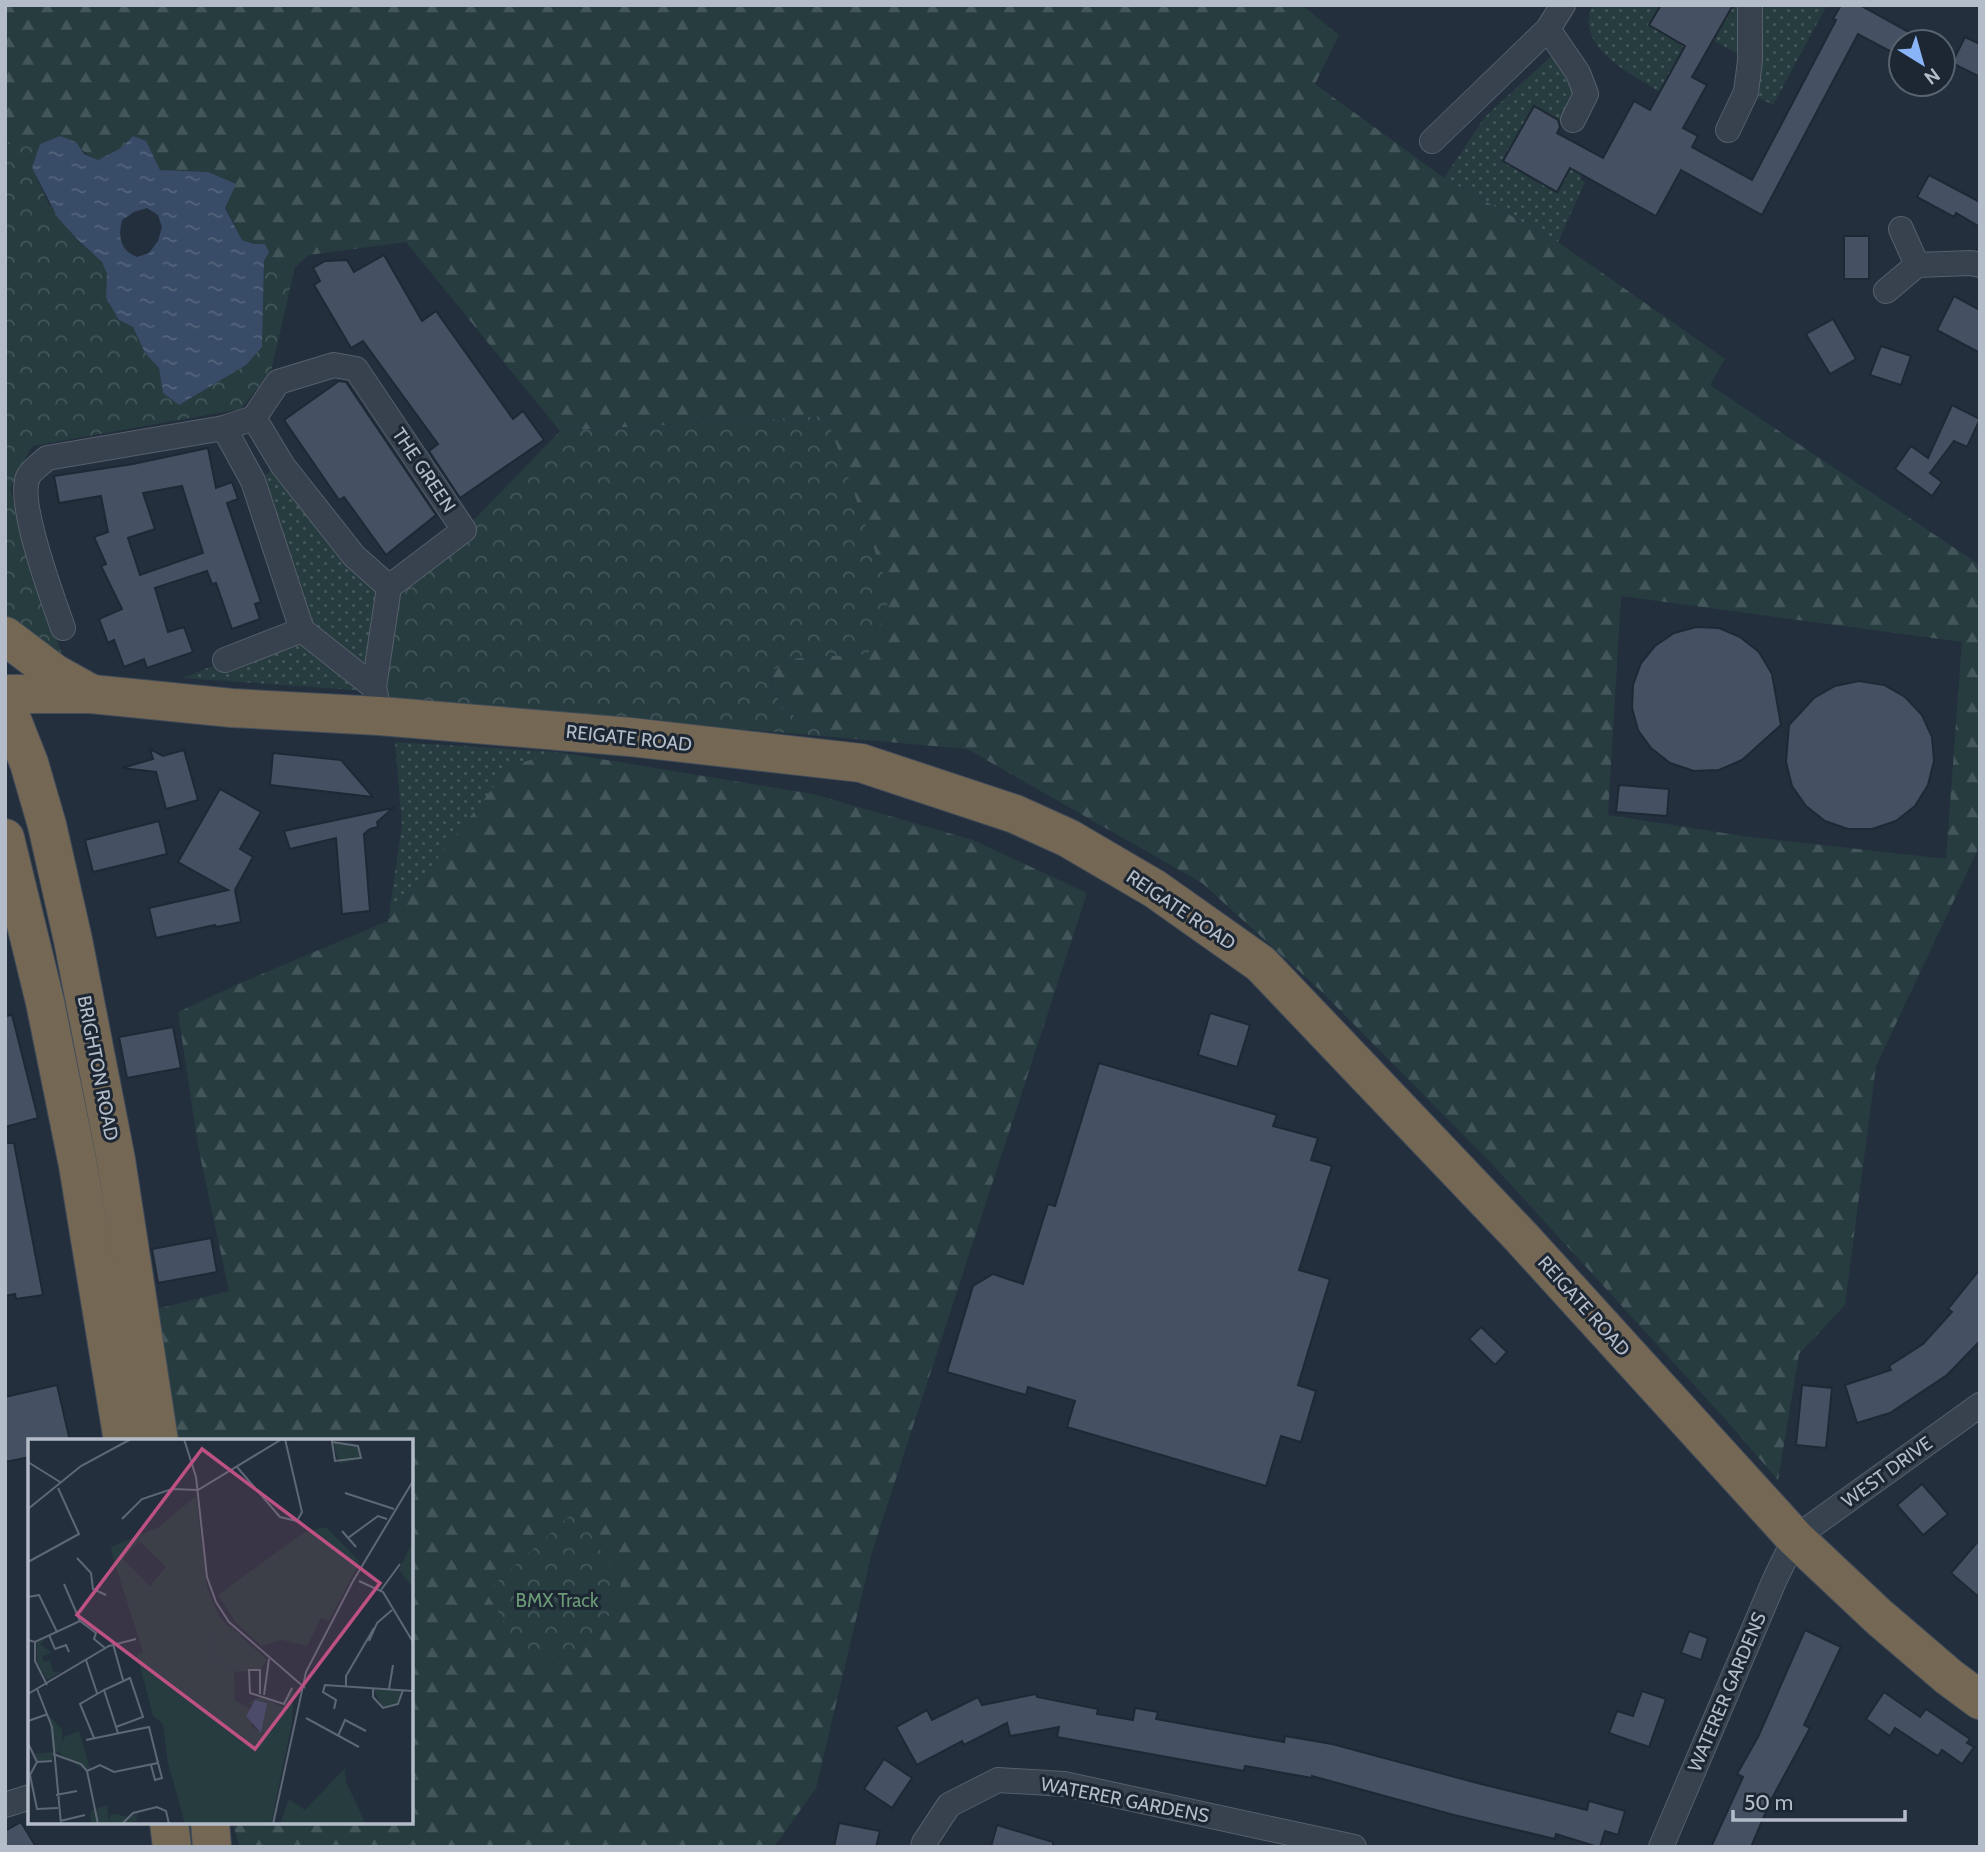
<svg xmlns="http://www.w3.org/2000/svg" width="1985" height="1852" font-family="Cabin,sans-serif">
<defs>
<pattern id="grass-dots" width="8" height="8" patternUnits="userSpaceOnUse" patternTransform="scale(1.75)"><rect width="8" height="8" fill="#263c3f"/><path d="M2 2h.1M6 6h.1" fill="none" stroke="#435659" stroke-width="1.8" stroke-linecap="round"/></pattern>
<pattern id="forest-firs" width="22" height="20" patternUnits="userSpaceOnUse" patternTransform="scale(1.75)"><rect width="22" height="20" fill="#263c3f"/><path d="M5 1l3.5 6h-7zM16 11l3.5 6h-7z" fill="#435659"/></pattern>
<pattern id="park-crowns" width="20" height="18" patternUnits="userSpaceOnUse" patternTransform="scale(1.75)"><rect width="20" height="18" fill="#263c3f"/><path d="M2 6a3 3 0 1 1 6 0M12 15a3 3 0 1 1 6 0" fill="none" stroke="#435659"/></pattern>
<pattern id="water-ripples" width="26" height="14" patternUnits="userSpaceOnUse" patternTransform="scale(1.75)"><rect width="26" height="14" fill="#394c67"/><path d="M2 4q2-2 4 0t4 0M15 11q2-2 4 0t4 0" fill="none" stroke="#53647b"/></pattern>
</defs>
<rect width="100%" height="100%" fill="#242f3e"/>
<g fill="url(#grass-dots)">
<path d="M1592,5H1661L1649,25L1685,47L1660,92C1630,73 1575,48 1592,5Z"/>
<polygon points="1733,5 1741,5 1738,54 1714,41"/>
<polygon points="1765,5 1827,5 1773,105 1755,96 1761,14"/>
<polygon points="1561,47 1578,73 1563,123 1534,106 1503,160 1556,191 1577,156 1589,163 1580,179 1585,182 1558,242 1444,178 1485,117"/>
<polygon points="283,466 389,587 374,687 355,690 183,678 301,630 253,481"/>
<polygon points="395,742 558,752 511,768 388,921 402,825"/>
</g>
<g fill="url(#forest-firs)" fill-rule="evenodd">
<path d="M5,5H1302L1339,35L1315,84L1444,178L1558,242L1725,359L1710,385L1980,565V845L1876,1066L1845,1305L1799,1354L1778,1480L1726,1420L1491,1163L1320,990L1202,883L967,749L833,737L782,709L768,671L797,658L868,654L826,416L560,431L406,242L309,255L295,267L264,261L269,252L242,240L208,172L160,170L133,136L121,148L98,160C80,152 79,143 60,136L40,144H5ZM1621,596L1962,642L1946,859L1743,836L1608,815Z"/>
<polygon points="558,752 813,794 973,840 1087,893 872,1552 816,1788 774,1847 240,1847 232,1822 411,1822 411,1441 175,1441 156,1309 229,1291 198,1146 178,1012 245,981 388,921 510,766"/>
</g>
<g fill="url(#park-crowns)">
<polygon points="5,144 40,144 32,168 47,201 77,240 102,262 107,274 106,298 119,320 133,327 145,353 159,368 163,393 179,405 246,365 262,347 264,261 295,267 271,371 241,409 32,446 10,488 43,605 65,661 14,629 5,617"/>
<polygon points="826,416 891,595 868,654 797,658 768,672 782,709 833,737 389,698 374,687 389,587 464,530 560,431"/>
<polygon points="576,1510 621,1585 598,1643 530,1664 486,1592"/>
</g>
<path fill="url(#water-ripples)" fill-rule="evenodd" d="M60,136L76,142L84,154L98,160L121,148L133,136L146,141L160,170L208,172L236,184L225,208L242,240L253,244H265L269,252L264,261L262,347L246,365L179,405L163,393L159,368L145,353L133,327L119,320L106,298L107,274L102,262L78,240L58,218L32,168L40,144ZM147,208L158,215L162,227L158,241L149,253L137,257C120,250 118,237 122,220L134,212Z"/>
<g fill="#455162" stroke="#1f2835" stroke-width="2" fill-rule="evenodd">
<polygon points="1661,5 1733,5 1692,77 1707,85 1683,128 1698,136 1692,147 1752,180 1836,20 1833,19 1841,5 1860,5 1927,42 1901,42 1901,57 1858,34 1762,215 1681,170 1656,216 1570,168 1557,192 1503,161 1534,106 1558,120 1560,127 1557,133 1603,158 1634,101 1650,110 1685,46 1649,25"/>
<polygon points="1965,37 1980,44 1980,77 1952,63"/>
<polygon points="1929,175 1980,202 1980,227 1956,213 1954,217 1917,197"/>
<rect x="1844" y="236" width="25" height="43"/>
<polygon points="384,255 422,321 436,311 513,419 523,411 544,440 460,498 429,451 438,444 363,341 351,348 314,285 320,281 313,268 325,261 347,260 354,272"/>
<polygon points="1954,296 1980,310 1980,353 1937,330"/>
<polygon points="1833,319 1856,359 1830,374 1806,334"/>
<polygon points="1881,346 1911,356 1901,385 1870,375"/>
<polygon points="339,381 346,382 436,515 386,555 344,497 339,500 284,420"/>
<polygon points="1952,405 1980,419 1967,447 1954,441 1930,473 1942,482 1932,496 1895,469 1911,446 1928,458"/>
<path d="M208,448L216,488L232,482L238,499L227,503L261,602L255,604L260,619L232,629L216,583L212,584L207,571L155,588L168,632L184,627L193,652L147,668L144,659L124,667L114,640L108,643L99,619L122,609L101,566L106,564L94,537L108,532L101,496L59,503L54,476L133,464ZM182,486L203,553L140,575L128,538L155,529L143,493Z"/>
<polygon points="1696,627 1719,628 1740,637 1759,652 1772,674 1781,725 1742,760 1719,770 1694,771 1670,763 1651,748 1638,730 1632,708 1633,685 1641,663 1655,646 1674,633"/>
<polygon points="1859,681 1884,685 1905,697 1922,715 1932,737 1934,761 1928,785 1915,806 1896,821 1872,829 1848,829 1825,821 1806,806 1792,786 1786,762 1789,725 1814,698 1835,686"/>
<polygon points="150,749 163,756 184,750 198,800 166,809 156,772 122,768 153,759"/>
<polygon points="273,753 341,760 373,797 270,785"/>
<polygon points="1619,785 1669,789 1667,816 1616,812"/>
<polygon points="220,789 261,812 240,849 253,857 235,890 241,922 216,927 215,925 156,938 149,908 228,890 178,862"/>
<polygon points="393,808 377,822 378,827 370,829 364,834 370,911 342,914 336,838 290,849 284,831"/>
<polygon points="159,821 167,854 93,872 85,840"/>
<polygon points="1210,1013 1250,1025 1237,1067 1198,1055"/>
<polygon points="12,1015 38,1118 5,1127 5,1016"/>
<polygon points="173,1027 181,1068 127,1078 119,1037"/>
<polygon points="1099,1063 1277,1115 1273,1126 1318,1138 1311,1160 1332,1166 1299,1270 1330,1279 1298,1385 1316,1391 1301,1442 1281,1436 1266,1486 1067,1427 1075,1401 1028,1387 1026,1395 947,1372 973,1286 993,1274 1023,1284 1048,1204 1055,1206"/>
<polygon points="5,1143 14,1143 43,1295 16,1299 15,1294 5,1296"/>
<polygon points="211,1238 217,1272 158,1283 152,1249"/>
<polygon points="1980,1269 1980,1341 1947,1375 1890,1413 1857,1423 1845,1385 1891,1370 1889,1366 1923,1344 1952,1312 1948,1309"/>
<polygon points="1481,1327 1507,1352 1495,1365 1469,1339"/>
<polygon points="57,1385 70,1441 30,1441 30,1457 5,1462 5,1397"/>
<polygon points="1802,1385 1832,1388 1826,1448 1796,1445"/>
<polygon points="1922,1484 1948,1514 1923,1535 1897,1505"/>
<polygon points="1980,1539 1980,1598 1951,1573"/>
<polygon points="1805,1630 1841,1647 1804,1725 1810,1728 1771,1800 1751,1847 1711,1847 1743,1777 1737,1774 1758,1737"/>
<polygon points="1689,1631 1708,1638 1701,1660 1681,1653"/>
<polygon points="1642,1691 1666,1699 1649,1747 1609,1733 1617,1711 1633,1716"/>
<polygon points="1884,1692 1920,1717 1926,1709 1970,1739 1967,1743 1974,1747 1962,1764 1942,1750 1938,1756 1895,1728 1890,1736 1866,1719"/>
<polygon points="1036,1694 1037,1697 1098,1709 1097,1714 1133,1720 1135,1708 1158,1712 1156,1719 1222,1731 1284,1742 1285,1736 1332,1744 1481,1784 1587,1810 1589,1801 1625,1811 1618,1835 1605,1831 1600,1847 1598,1847 1556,1834 1555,1839 1454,1815 1312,1776 1312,1778 1245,1766 1244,1771 1057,1737 1059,1727 1010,1736 1007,1723 964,1745 962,1741 917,1765 896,1727 927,1710 932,1720 978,1697 982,1705"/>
<polygon points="884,1759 912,1778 892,1808 864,1789"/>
<polygon points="21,1822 36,1847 5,1847 5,1831"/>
<polygon points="839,1823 880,1831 876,1847 834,1847"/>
<polygon points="997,1825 1053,1842 1053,1847 991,1847"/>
</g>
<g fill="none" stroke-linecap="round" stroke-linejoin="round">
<g stroke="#565f6c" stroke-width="26">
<g id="street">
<polyline points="1548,29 1578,73 1586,94 1573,120"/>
<polyline points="1728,130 1746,92 1750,61 1750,5"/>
<polyline points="1432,141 1548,29 1563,5"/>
<polyline points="1901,229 1917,265"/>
<polyline points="1886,291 1917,265 1971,263 1980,265"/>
<polyline points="224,428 253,481 302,630 374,687 380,716"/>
<path d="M63,628C53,600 17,502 28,477C31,470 41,464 47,458L224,428L254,418L278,382L334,365L356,369L464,530L389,587L354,556L283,466L254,418"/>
<polyline points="225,660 302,630"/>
<polyline points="374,687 389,587"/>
<polyline points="5,1805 30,1797"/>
<polyline points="923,1847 924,1843 949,1805 998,1780 1064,1784 1354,1847"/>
<polyline points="1661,1847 1775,1579 1795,1538 1980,1405"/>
</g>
</g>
<g stroke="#434c59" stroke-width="40">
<g id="highway">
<polyline points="5,636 54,673 90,693"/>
<polyline points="5,694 91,694 232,708 380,716 630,737 861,763 1015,814 1068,838 1155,889 1261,964 1522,1238 1795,1538 1879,1617 1949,1677 1980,1700"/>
<polyline points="5,702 29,763 47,825 73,940 116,1160 159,1441"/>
<polyline points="5,838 45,1002 78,1165 123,1441"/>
<polyline points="169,1822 172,1847"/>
<polyline points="210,1822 212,1847"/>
</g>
</g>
<use href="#street" stroke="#38414e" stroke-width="24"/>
<use href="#highway" stroke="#746855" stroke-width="38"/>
</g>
<g text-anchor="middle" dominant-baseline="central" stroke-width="6" stroke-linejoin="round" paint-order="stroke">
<g font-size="19" fill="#b4bcc9" stroke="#1d2633">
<text transform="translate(424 470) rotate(56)">THE GREEN</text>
<text transform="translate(629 738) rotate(6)">REIGATE ROAD</text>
<text transform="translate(1181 910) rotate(34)">REIGATE ROAD</text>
<text transform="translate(98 1068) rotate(79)">BRIGHTON ROAD</text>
<text transform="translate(1584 1306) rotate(48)">REIGATE ROAD</text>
<text transform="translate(1887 1472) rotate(-36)">WEST DRIVE</text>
<text transform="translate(1727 1692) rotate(-67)">WATERER GARDENS</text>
<text transform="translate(1125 1800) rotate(11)">WATERER GARDENS</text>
</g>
<g font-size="19" fill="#6b9a76" stroke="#1d2633">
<text x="557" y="1600">BMX Track</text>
</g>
</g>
<g transform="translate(28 1439)">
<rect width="385" height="385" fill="#242f3e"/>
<path d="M18,199L12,205L24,214L14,217L16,223L22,221L25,233H33L19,241L9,223V204ZM20,275L34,291L35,311L25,315L24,322L9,323L6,315L25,313ZM79,366L81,384L82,376L87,375L100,378L110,373L108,382L97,385H63V372Z" fill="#263c3f"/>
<path d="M168,57L179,149L191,177L205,193L181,217L206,233L207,261L221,269L224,288L245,301L246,294L264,283L243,385H157L140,324L135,285L125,277L109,216L115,213L85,119L83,108L131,88ZM111,102L138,128L122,147L95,120ZM292,89H299L332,123L301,182L293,179L279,207L254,201L233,207L208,184L190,156L275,94ZM385,102V149L371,131ZM317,329L318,343L338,385H252L261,360L277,371Z" fill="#263c3f" fill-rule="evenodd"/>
<path d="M304,3L330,7L333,19L312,25ZM202,187L239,221L232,231L206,233L181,217L187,196L193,193L203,197ZM266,246L264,283L246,294L245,302L233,294L238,262L218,266L233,257L254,268ZM345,250L375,251L370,265L355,269ZM51,292L62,330L59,332L32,315L36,298Z" fill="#263c3f"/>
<path d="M227,261L239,264L233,294L218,277Z" fill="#394c67"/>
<path fill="none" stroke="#5e6776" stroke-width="2" d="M156,0L168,38L179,138L188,163L201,183L277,249M304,0V3L307,22L333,19L330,7L304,3M0,23L32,43M209,28L252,78L269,82L274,73L257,0M317,54L366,70M0,70L53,27L103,0M94,80L114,60L144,50L170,51L254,0M314,92L328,108M320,99L350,77L359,80M49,119L63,134L65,150L78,156M0,123L51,95L30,49M331,142L355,153L385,203M36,145L52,182M353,151L372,125M0,158L11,156L29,193M21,196L27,210L38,206L41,213M0,201L7,203L52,182L68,194L66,200L77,209M341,202L349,184L364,171M7,203V222L19,246M85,205L95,241M58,221L69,254M318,248V237L346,189M9,250L24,288L33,385M345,250V258L355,269L370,265L375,251M361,250L365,226M0,255L81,207L108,200M232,255V231H221L222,254L256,265L264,249M236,256L241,220M306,270L308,261L295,253L297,246L385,252M278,279L331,308M0,282L20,275M88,288L115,278L102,239L76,251L90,294M310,297L317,281L338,292M66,299L52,265L76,251M58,301L121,288L130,324M0,304L9,323M25,315L53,325L59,332L70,385M24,322L9,323L2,336L9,370L30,369M59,332L72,326L86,333L130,324L134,339L127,341L123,326M28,356L49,352M32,382L57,376M94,385L105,374L129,368L138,372L141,385M245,385L278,233L325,142L385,42"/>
<path fill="#bd5182" fill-opacity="0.15" stroke="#bd5182" stroke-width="3.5" d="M174,10L352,144L227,310L49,176Z"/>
<rect width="385" height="385" fill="none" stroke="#b4bcc9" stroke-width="3.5"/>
</g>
<rect width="1985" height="1852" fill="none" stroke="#b4bcc9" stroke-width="14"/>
<g transform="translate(1922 63) rotate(143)"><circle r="33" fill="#1d2633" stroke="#59626f" stroke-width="2"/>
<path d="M0-5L12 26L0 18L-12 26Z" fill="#8ab4f8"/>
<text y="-10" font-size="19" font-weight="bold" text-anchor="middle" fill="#b4bcc9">N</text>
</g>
<path d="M1733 1810v10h172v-10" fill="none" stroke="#b4bcc9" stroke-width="3.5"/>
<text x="1744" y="1810" font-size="21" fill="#b4bcc9" stroke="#1d2633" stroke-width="5" paint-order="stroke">50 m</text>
</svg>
